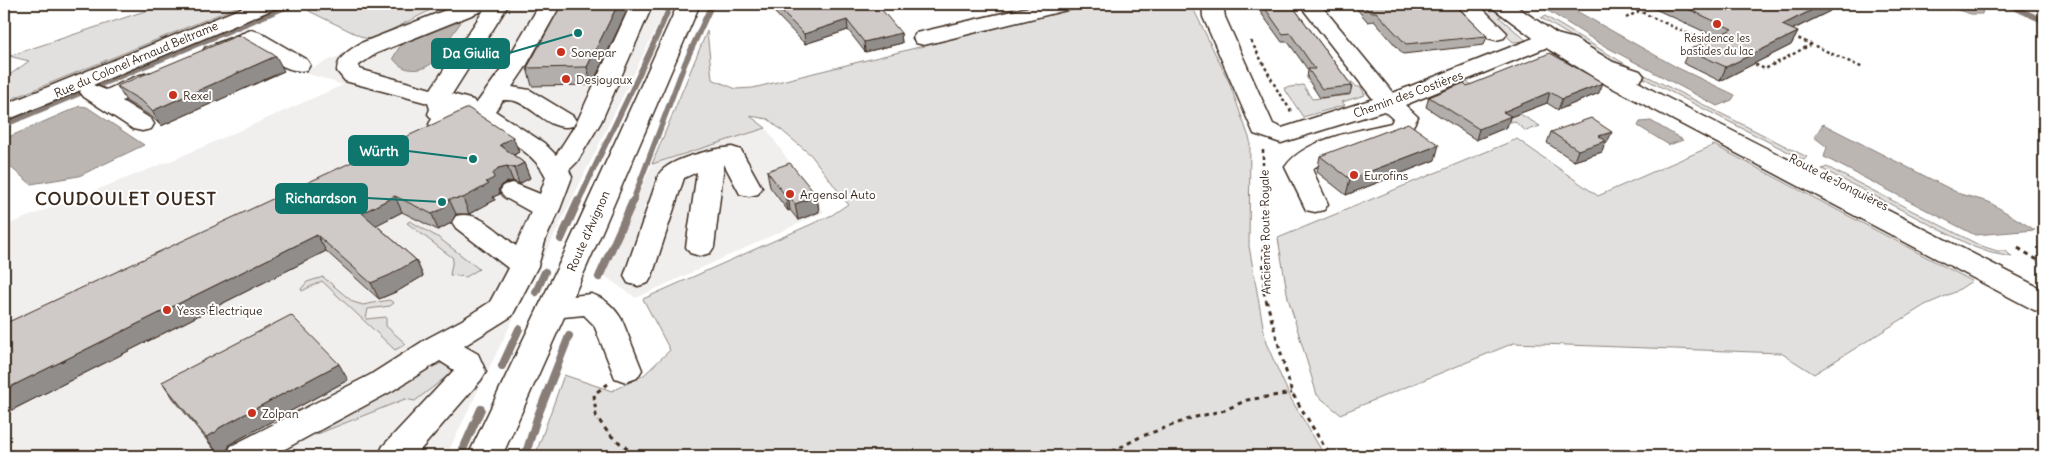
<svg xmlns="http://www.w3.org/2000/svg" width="2048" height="460" font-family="Delius,sans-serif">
<rect width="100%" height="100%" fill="#fff"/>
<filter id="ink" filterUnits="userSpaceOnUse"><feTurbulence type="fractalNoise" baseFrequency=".02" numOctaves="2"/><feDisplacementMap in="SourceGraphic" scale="10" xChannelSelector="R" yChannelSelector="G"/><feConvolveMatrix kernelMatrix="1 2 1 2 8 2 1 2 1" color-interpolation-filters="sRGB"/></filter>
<g filter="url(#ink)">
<g fill="#f1efee">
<polygon points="436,4 668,4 446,456 4,456 4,226 175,159 343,85 303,72 405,26 412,21 433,11 431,5"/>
<polygon points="766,128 824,212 636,298 602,274 652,164"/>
</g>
<g fill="#e2e0de" stroke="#8e857e">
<polygon points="166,4 244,4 4,102 4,79 29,61 9,56"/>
<polygon points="310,4 429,4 426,5 429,11 373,39 364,38 309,11"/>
<polygon points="1094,4 1191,4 1229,82 1250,140 1249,246 1266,343 1291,399 1325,456 535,456 564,375 612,391 644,375 670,350 643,299 832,215 848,204 811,155 768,119 750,116 766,128 652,164 707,31 712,79 736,89 753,88"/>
<polygon points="1474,4 1487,4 1502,16 1499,17 1527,41 1513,42"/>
<polygon points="1545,16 1635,70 1807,157 1804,160 1618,65 1541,18"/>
<polygon points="1352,82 1357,87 1361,87 1365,95 1342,102 1345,105 1303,117 1284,88 1303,85 1312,99 1350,95 1342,83"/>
<polygon points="1467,82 1540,126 1526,131 1514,121 1508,123 1453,88"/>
<polygon points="1517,139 1598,196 1714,145 1972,281 1955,292 1925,305 1814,374 1781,353 1514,343 1340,414 1317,395 1288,298 1278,238"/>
<polygon points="1827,167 1979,245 1997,251 2006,251 2012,257 1991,253 1974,247 1822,169"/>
<polygon points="410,221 439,238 479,269 466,277 450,275 453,258 407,223"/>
<polygon points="323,277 353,302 363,305 389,300 394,303 390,306 368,309 366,319 386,317 386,326 406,344 395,350 322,281 302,291 301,289 307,282"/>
<polygon points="442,363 455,370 415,401 405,399 315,435 411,376"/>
</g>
<g fill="#bcb6b3" stroke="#887e77">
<polygon points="1564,4 1678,68 1735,95 1732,100 1717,106 1599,43 1542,7"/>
<polygon points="1939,4 1974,4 1983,9 1982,14 1971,14"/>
<path d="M454,19L461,22L431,64C418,73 401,71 393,58L404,39Z"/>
<polygon points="80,106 87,107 144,145 79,176 31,184 4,162 4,139"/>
<polygon points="1651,121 1683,140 1669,145 1638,126 1640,122"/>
<polygon points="1823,124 1960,194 1989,202 2035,230 1975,235 1824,157 1827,147 1814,137"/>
</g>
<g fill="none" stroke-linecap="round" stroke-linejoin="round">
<g stroke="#887e77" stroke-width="5.5">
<polyline points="2007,4 2044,21"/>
<polyline points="4,125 293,4"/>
<path d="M578,203C608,136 643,71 671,4"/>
<polyline points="632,203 685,63 712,4"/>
</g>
<g stroke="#887e77" stroke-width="8">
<polyline points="561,239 578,201"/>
<polyline points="599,277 633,201"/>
<polyline points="536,292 545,272"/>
<polyline points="502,366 519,329"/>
<polyline points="460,456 481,409"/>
<polyline points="525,456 537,418 569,336"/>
</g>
<g stroke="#3b2a1e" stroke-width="3">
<g id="minor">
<path d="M251,4H280L276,8L93,85L106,90C123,83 145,69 163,73L167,78L163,83L122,101L151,119L154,124L151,129L142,131L133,129L84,97L80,92L81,90L4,121V105Z"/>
<path d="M461,4H509L452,94L473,100L476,104L503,67L540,4H561L525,68L512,87L530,90L573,116L576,121L573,126C549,132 536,108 515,101C512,100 507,100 503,100L495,111L544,143L556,155L577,122L631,4H653L601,122L577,162L569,170L572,177L560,209L546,238L538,266L512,316L464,346L478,354L486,372L481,380L415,456H378L383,446L454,370L440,361L392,391L272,456H226L231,446L370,375L428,338L462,320L490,302L508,268L456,228L452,222L456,216C479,210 499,233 516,246L531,212L504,197L500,191L504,185L513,183L540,194L546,177C536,153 498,134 477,120L441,131L432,129L429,124L432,119L428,114L430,109L428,103L345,81L337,71C337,57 350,50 361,43ZM484,10L431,89L359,69V65L377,53Z"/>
<polygon points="1042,4 1079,4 1075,8 924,45 916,43 913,38 916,33"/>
<path d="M1202,4H1223L1225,17L1273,124L1282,128L1373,99L1299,4H1320L1393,93L1549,32L1575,39L1613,62L1640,71L1644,76L1640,81C1609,89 1579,54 1550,46L1405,105L1418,117L1409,133L1342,151L1312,169L1328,204L1324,210L1315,212L1306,210L1285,167C1305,138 1358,131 1391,123L1393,119L1384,111L1281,143L1254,134L1203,17Z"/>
<polygon points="1456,4 1478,4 1507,33 1504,38 1496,40 1488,38"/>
<path d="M251,30L259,32L307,60L310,65L307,70C288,75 266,55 250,46L221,58L213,60L205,58L202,53L205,48Z"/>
<path d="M732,147L741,150L762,188L758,194L749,196L740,194L724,164L714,247L710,253L700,256L690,253L686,247L697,172L684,178L652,276L648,283L638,286L628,283L624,276L659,174C670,158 713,149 732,147Z"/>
<path d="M591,294C605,298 615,308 622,320L642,370L637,378L626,382L615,378L594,325L584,315L553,318L542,315L538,308L542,301L553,298Z"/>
</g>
</g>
<g stroke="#3b2a1e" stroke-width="3">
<g id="major">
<polygon points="678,4 700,4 598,241 502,456 468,456 570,241"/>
<polygon points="1490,4 1513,4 1564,39 1654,91 2044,290 2044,313 2034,310 1607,85 1548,49 1493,8"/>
</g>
</g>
<g stroke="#3b2a1e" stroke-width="2.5" stroke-dasharray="3 3" stroke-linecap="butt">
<polyline points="1626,18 1639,11 1708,43"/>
<polyline points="1793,36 1863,68"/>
<polyline points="1251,41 1280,95 1290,109 1291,114"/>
<polyline points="1750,62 1765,69 1812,44"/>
<polyline points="1263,150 1263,203"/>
</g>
<g stroke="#3b2a1e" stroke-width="3" stroke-dasharray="4.5 4.5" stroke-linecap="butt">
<polyline points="1263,201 1264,292 1292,393 1330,456"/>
<polyline points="2018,248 2044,264"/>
<polyline points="608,384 594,394 596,416 609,434 636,456"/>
<polyline points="1104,456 1140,437 1192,418 1225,410 1247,400 1292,393"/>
</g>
<use href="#minor" fill="#fff" fill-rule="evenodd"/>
<use href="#major" fill="#fff" fill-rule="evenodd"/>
</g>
<g fill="#b2aeab" stroke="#3b2a1e">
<polygon points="630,4 592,85 532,86 527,68"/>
<polygon points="774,4 901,33 902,43 865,52 848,30 805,44 775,13"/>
<polygon points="1256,4 1291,4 1352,86 1350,94 1320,98 1307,78 1308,70 1288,42 1282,42 1256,6"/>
<polygon points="1350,4 1454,4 1487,36 1484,45 1403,54 1374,21 1368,22 1355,7 1352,7"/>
<polygon points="1644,4 1833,4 1830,11 1792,30 1798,32 1791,45 1720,81 1683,63 1689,50 1716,37"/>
<polygon points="284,71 161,126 152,117 126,101 117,86"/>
<polygon points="1467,86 1599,93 1558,110 1547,103 1510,117 1507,127 1476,140 1426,107 1429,97"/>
<polygon points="1551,132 1607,143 1605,143 1602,152 1574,161 1547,143"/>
<polygon points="519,152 514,155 524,163 530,178 519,184 513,181 504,183 498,190 500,194 493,197 495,200 469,214 456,214 451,223 438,230 402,212 376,225 416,260 423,276 398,291 379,299 326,251 4,414 4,324"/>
<polygon points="1320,156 1435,160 1346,195 1317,172"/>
<polygon points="767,171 817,196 819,212 798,220 790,210 788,211 770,187"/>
<polygon points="348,380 230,444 228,449 218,454 173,398 162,382"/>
</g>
<g fill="#918d8b" stroke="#3b2a1e">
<polygon points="618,4 630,4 592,85 587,67"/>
<polygon points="1824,4 1833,4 1830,11 1775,38 1782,25"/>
<polygon points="847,20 848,30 805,44 804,34"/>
<polygon points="1798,32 1791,45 1720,81 1726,67"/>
<polygon points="901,33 902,43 865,52 864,42"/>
<polygon points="276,56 284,71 161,126 152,111"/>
<polygon points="1603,83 1599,93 1558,110 1562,99"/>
<polygon points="1550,92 1547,103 1510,117 1507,127 1476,140 1479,129 1503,112"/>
<polygon points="1612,132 1607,143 1605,143 1602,152 1574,161 1578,150 1599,136"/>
<polygon points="513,137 519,152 505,160 500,145"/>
<polygon points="1439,145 1435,160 1346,195 1350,179"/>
<polygon points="524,163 530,178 519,184 514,168"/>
<polygon points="507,166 513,181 504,183 498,190 500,194 493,197 495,200 469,214 463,198 493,174 498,168"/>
<polygon points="788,194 790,210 788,211 785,195"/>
<polygon points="395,196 402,212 369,229 362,213"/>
<polygon points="817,196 819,212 798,220 795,204"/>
<polygon points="449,199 456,214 451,223 438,230 432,214"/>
<polygon points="317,235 326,251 4,414 4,390"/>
<polygon points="416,260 423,276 398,291 379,299 371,283"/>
<polygon points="339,364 348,380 230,444 228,449 218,454 206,437 219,428"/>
</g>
<g fill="#cfcac7" stroke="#3b2a1e">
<polygon points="562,4 618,4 587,67 527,68"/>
<polygon points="774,4 877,4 901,33 864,42 847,20 804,34"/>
<polygon points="1262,4 1291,4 1352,86 1322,89 1308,69 1315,69 1290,33 1283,34"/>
<polygon points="1362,4 1454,4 1487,36 1406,44 1376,12 1370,12"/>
<polygon points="1677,4 1824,4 1782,25 1798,32 1726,67 1689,50 1732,29"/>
<polygon points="239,35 276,56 152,111 143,102 117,86"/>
<polygon points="1550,53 1603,83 1562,99 1550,92 1503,112 1511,116 1479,129 1429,97 1464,83 1467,86"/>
<polygon points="468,108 513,137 500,145 524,163 514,168 507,166 498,168 493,174 494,178 486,182 489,184 463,198 449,199 444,208 432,214 395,196 362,213 416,260 390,275 371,283 317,235 4,390 4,324"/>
<polygon points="1591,118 1612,132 1599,136 1606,141 1578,150 1551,132"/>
<polygon points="1408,123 1439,145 1350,179 1320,156"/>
<polygon points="790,163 817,196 795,204 788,194 785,195 767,171"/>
<polygon points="291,315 339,364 219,428 216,432 206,437 162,382"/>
</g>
</g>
<g fill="#c8321e" stroke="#fff" stroke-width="2">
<circle cx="1717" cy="24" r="5"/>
<circle cx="561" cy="52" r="5"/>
<circle cx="566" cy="79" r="5"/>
<circle cx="173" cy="95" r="5"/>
<circle cx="1354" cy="175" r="5"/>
<circle cx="790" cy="194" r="5"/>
<circle cx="167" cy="310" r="5"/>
<circle cx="252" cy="413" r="5"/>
</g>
<g text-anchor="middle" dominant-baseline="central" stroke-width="4" stroke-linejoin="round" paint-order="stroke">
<g font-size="11" fill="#3b2a1e" stroke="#fff">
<text x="1717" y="38">Résidence les<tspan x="1717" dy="13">bastides du lac</tspan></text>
</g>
<g font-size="12" fill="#3b2a1e" stroke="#fff" text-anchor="start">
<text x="571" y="52">Sonepar</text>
<text x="576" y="79">Desjoyaux</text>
<text x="183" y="95">Rexel</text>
<text x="1364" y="175">Eurofins</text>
<text x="800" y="194">Argensol Auto</text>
<text x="177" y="310">Yesss Électrique</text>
<text x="262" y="413">Zolpan</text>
</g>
<g font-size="12" fill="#3b2a1e" stroke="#fff">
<text transform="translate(136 59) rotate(-23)">Rue du Colonel Arnaud Beltrame</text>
<text transform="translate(1408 94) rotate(-20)">Chemin des Costières</text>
<text transform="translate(1839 182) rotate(27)">Route de Jonquières</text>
<text transform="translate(588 231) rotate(-66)">Route d'Avignon</text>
<text transform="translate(1265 232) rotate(-91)">Ancienne Route Royale</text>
</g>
<g font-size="18" font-weight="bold" letter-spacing="1" fill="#3b2a1e" stroke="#fff">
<text x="126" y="198">COUDOULET OUEST</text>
</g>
</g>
<path fill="none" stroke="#0f766e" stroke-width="2" d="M578 33L509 53M473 159L408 151M442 202L367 198"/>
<g fill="#0f766e" stroke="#fff" stroke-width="2">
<circle cx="578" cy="33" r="5"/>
<circle cx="473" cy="159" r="5"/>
<circle cx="442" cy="202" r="5"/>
</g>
<g fill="#0f766e" stroke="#0f766e" stroke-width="2">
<rect x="432" y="39" width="77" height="29" rx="5"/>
<rect x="349" y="136" width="59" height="29" rx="5"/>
<rect x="276" y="184" width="91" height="29" rx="5"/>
</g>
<g font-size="14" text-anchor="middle" font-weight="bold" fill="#fff">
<text x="471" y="58">Da Giulia</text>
<text x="379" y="156">Würth</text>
<text x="321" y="203">Richardson</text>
</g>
<rect width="2048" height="460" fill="none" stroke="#fff" stroke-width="20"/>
<rect x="10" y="10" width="2028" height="440" fill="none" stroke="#3b2a1e" stroke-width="2" filter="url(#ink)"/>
</svg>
